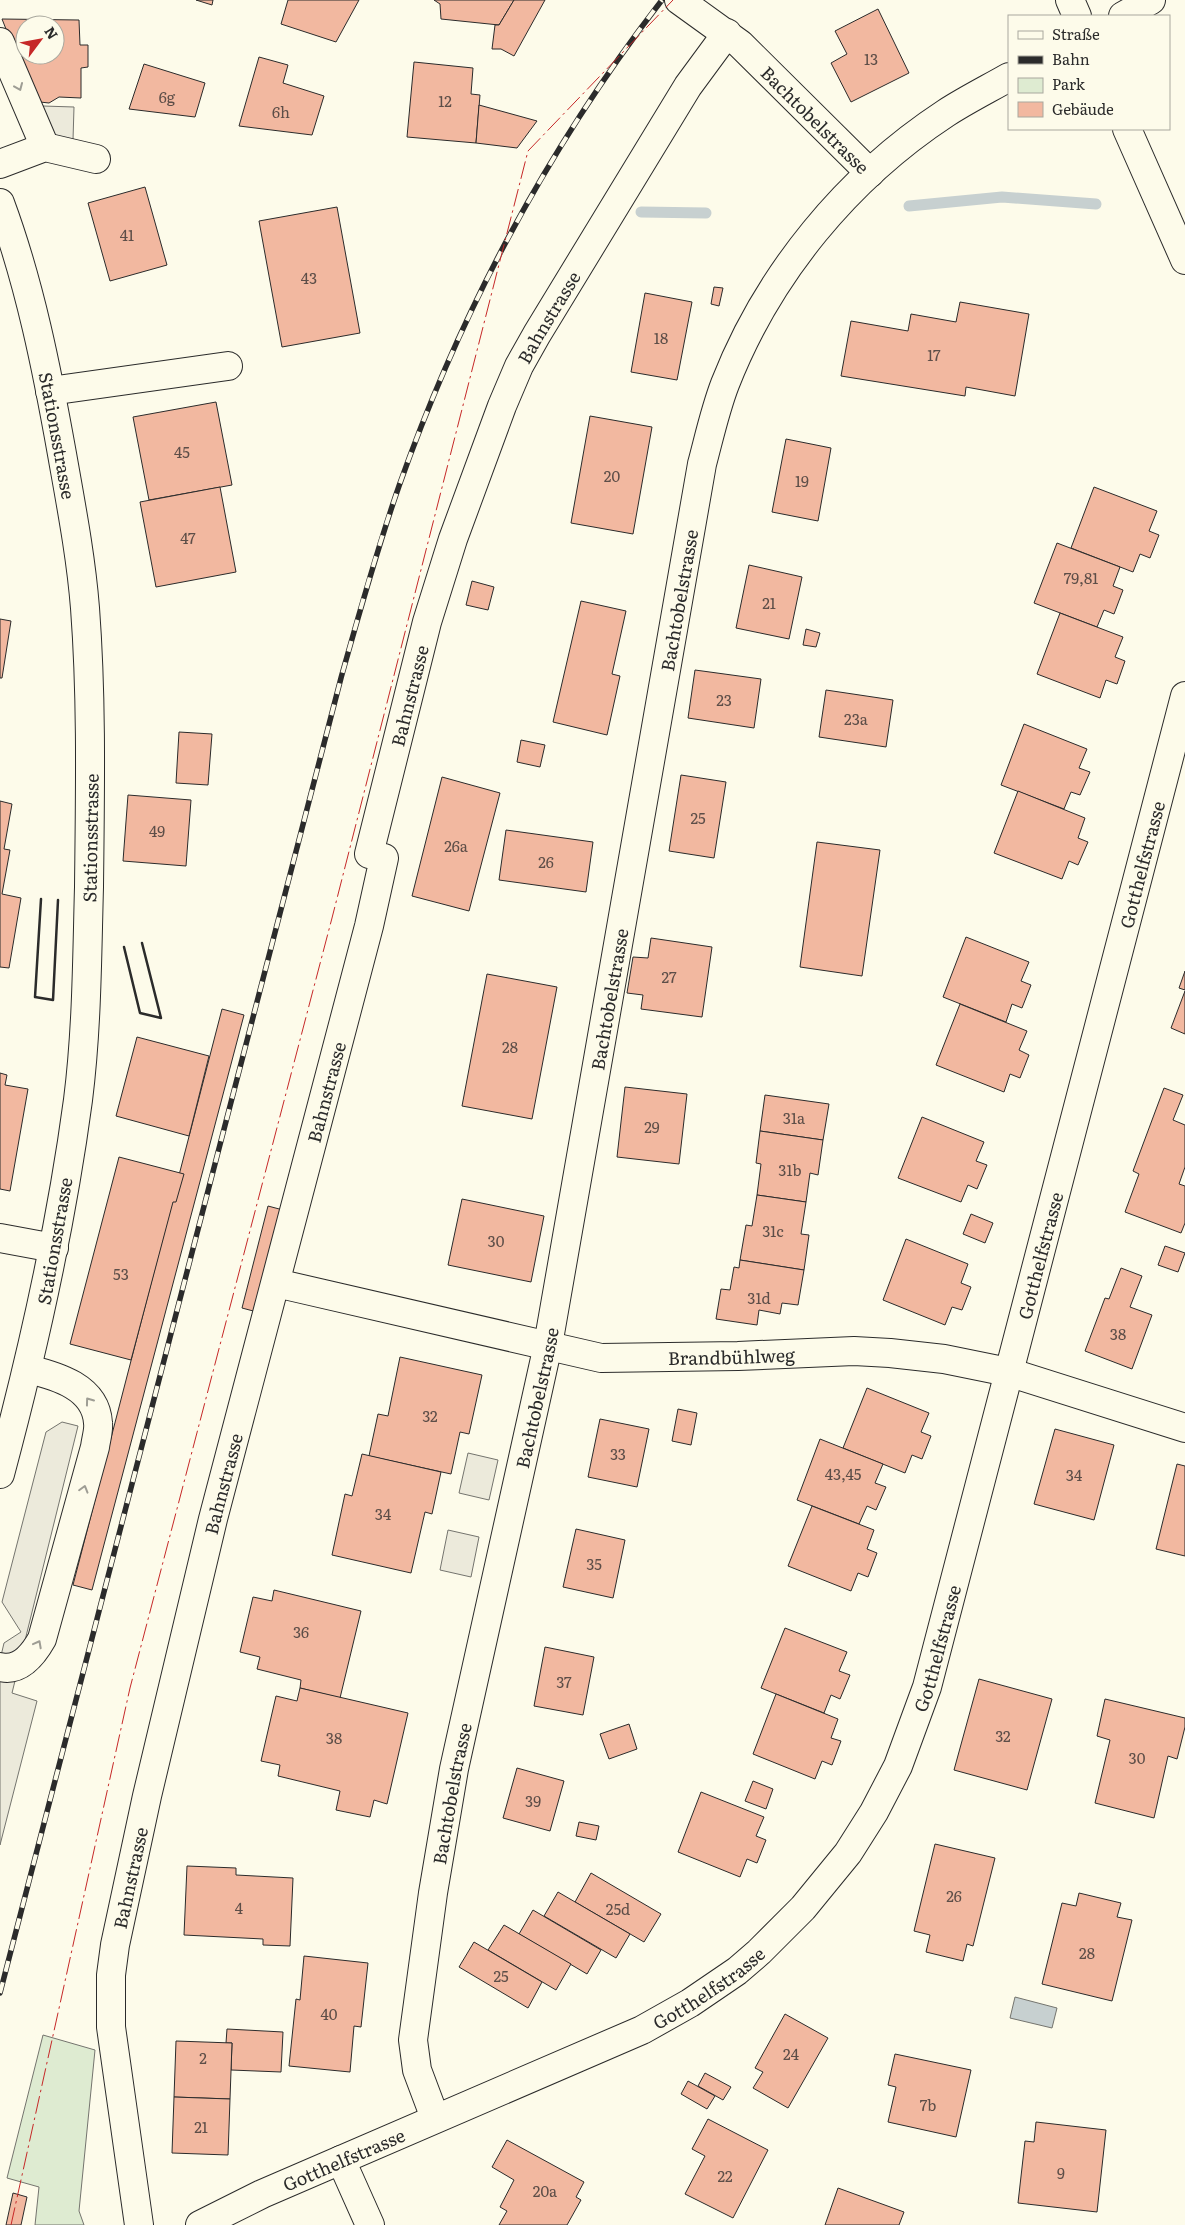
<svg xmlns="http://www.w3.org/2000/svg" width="1185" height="2225" font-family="Literata,serif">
<rect width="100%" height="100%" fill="#fdfbea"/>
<polygon fill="#deebd1" stroke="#74746e" points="43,2035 95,2050 79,2211 84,2225 35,2225 39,2187 7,2178"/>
<g fill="#eceadb" stroke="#74746e">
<polygon points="43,106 74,107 73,140 42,139"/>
<polygon points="62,1422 78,1426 12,1693 37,1701 0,1845 0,1660 4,1643 21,1632 2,1602 46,1432"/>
<polygon points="468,1453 498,1460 489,1500 459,1493"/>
<polygon points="448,1530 479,1537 471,1577 440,1570"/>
</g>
<polygon fill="#c7d0d0" stroke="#74746e" points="1015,1997 1057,2008 1052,2028 1010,2018"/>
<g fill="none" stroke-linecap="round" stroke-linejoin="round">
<g stroke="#c7d0d0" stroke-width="11">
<polyline points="909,206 1002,197 1096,204"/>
<polyline points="641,212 706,213"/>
</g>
</g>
<g fill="#f2b8a0" stroke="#2b2b2b" fill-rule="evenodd">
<polygon points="196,0 213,0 212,5"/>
<polygon points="288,0 359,0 336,42 281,24"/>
<polygon points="434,0 514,0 499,25 441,19 440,4"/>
<polygon points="514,0 545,0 514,56 501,49 492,49 495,25 499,25"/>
<polygon points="878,9 909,73 851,102 831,63 847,54 835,31"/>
<path d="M2,19L79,20L80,45H88V67L81,68V98L59,97L49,103L40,102L31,92ZM25,25H55V55H25Z"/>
<polygon points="259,57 288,65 283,83 324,96 312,135 239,126"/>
<polygon points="414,62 473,68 471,94 480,95 476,143 407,137"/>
<polygon points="144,64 205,83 195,117 129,109"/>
<polygon points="479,105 537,121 517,148 476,143"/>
<polygon points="145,187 167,265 110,281 88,203"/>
<polygon points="337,207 360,333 282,347 259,221"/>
<polygon points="714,287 723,288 719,306 711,304"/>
<polygon points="645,293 692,302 677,380 631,372"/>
<polygon points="960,302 1029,314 1015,396 966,387 965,396 841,376 851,321 908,331 911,314 956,322"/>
<polygon points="216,402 232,485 149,500 133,417"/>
<polygon points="590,416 652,427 633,534 571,523"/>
<polygon points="786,439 831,448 818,521 772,512"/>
<polygon points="220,487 236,572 156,587 140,502"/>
<polygon points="1094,487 1157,511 1149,531 1159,535 1150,558 1140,554 1133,572 1071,548"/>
<polygon points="1057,543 1120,567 1113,586 1123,590 1114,614 1104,610 1097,627 1034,603"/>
<polygon points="749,565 802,577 789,639 736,628"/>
<polygon points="472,581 494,587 488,610 466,605"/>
<polygon points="581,601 626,611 612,674 620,676 607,735 553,722"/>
<polygon points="1060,613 1123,637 1115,657 1125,661 1117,684 1106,680 1100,698 1037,674"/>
<polygon points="0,619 11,621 2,678 0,678"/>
<polygon points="806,629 820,633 816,647 803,645"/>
<polygon points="695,670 761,679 754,728 688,718"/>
<polygon points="826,690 893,700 886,747 819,737"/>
<polygon points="1024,724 1087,749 1079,768 1090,772 1080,795 1071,792 1064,809 1001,785"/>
<polygon points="179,732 212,734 208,785 176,783"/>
<polygon points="521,740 545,745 540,767 517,762"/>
<polygon points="681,775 726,782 714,858 669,851"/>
<polygon points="442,777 500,793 469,911 412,896"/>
<polygon points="1018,791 1085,818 1078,838 1088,842 1078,865 1069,861 1062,879 994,853"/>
<polygon points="128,795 191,800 186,866 123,861"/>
<polygon points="0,801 12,804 4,849 10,850 2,894 21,898 9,968 0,967"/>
<polygon points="506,830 593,842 586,892 499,880"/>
<polygon points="817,842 880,850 862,976 800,967"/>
<polygon points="966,937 1029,962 1021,981 1031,985 1022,1008 1012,1004 1006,1022 943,997"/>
<polygon points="651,938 712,947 702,1017 641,1009 643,995 627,993 633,957 648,958"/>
<polygon points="1185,971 1185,990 1179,988"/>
<polygon points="487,974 557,987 532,1119 462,1106"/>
<polygon points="1185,991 1185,1034 1171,1028"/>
<polygon points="960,1004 1027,1031 1019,1050 1029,1055 1020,1078 1010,1074 1004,1092 936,1065"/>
<polygon points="222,1009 244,1015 92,1590 73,1585"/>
<polygon points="137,1037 209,1056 189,1136 116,1116"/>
<polygon points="0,1073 7,1075 5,1085 28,1089 10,1191 0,1189"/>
<polygon points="625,1087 687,1094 679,1164 617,1157"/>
<polygon points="1164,1088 1183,1095 1173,1120 1185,1125 1185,1167 1179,1184 1185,1186 1185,1223 1181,1233 1125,1212 1139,1174 1133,1171"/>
<polygon points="765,1095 829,1104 823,1140 760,1131"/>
<polygon points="922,1117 984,1142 976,1161 987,1165 977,1189 968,1185 961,1202 898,1178"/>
<polygon points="760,1131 823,1140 818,1175 810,1173 806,1202 757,1195 761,1164 756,1163"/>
<polygon points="119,1157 184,1174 176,1202 173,1202 131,1360 70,1344"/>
<polygon points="757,1195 806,1202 801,1234 809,1235 804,1270 740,1260 746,1225 752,1226"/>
<polygon points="462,1199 544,1216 531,1282 448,1265"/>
<polygon points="268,1206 283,1210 257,1312 242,1308"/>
<polygon points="971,1214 993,1223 985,1243 963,1234"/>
<polygon points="906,1239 968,1264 961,1283 971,1287 962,1310 952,1307 945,1325 883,1300"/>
<polygon points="1165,1246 1185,1253 1178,1272 1158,1265"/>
<polygon points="740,1260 804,1270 798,1305 782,1303 780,1314 759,1310 757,1325 716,1319 721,1289 730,1290 734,1267 739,1268"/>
<polygon points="1121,1268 1142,1276 1130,1307 1152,1315 1132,1369 1085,1351 1105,1298 1109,1299"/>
<polygon points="400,1357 482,1375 469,1434 460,1432 451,1474 369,1456 378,1414 388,1416"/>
<polygon points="867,1388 929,1413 921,1432 931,1436 922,1459 912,1455 905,1473 843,1448"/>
<polygon points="678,1409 697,1413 691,1445 672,1441"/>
<polygon points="600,1419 649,1429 637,1487 588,1477"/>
<polygon points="1055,1429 1114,1445 1094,1520 1034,1504"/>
<polygon points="820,1439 883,1464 875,1483 886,1487 876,1510 867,1506 859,1524 797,1500"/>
<polygon points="362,1454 441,1472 432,1514 425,1512 411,1573 332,1555 345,1494 352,1496"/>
<polygon points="1177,1464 1185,1466 1185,1556 1156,1549"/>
<polygon points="812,1506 874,1530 867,1549 877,1553 868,1577 858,1573 851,1591 788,1566"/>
<polygon points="576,1529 625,1540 613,1598 563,1587"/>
<polygon points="274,1590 361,1611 340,1698 300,1688 301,1680 257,1669 260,1657 240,1652 253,1597 272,1601"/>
<polygon points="785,1628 847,1652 839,1671 850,1675 840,1699 831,1695 824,1713 761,1688"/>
<polygon points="545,1647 594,1657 583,1715 534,1706"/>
<polygon points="979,1679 1052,1699 1027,1790 954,1770"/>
<polygon points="300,1688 408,1713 387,1804 374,1800 370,1817 336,1810 340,1791 278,1776 280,1765 261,1761 276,1696 297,1701"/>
<polygon points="776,1694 838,1719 831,1738 841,1741 832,1765 822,1761 815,1779 753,1754"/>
<polygon points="1105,1699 1185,1718 1185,1727 1177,1759 1168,1756 1154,1818 1095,1803 1110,1740 1097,1736"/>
<polygon points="629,1724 637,1749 609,1759 600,1734"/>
<polygon points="517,1768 564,1781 550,1831 503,1818"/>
<polygon points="753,1781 773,1789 766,1809 745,1801"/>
<polygon points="701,1792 764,1817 756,1836 766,1840 757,1863 747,1859 740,1877 678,1852"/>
<polygon points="579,1822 599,1826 596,1840 576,1836"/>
<polygon points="935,1844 995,1858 973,1946 967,1944 963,1961 926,1952 930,1935 914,1931"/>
<polygon points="187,1866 236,1868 236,1875 293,1878 290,1946 263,1945 263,1939 184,1935"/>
<polygon points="591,1873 661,1914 644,1942 575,1902"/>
<polygon points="558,1892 630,1934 616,1958 544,1916"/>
<polygon points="1079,1893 1121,1903 1117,1917 1132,1920 1112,2001 1042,1984 1062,1903 1076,1906"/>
<polygon points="533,1910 601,1950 587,1974 519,1934"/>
<polygon points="504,1925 571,1964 556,1990 488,1950"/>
<polygon points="474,1942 542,1982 528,2008 459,1967"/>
<polygon points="304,1956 368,1963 361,2027 354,2026 350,2072 289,2066 296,1999 300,2000"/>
<polygon points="785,2014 828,2038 788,2108 753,2088 763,2072 755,2068"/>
<polygon points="227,2029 283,2032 281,2072 231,2070 232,2043 226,2043"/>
<polygon points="176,2041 232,2043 230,2099 174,2097"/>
<polygon points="895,2054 971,2070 956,2137 888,2122 896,2087 888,2085"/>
<polygon points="705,2073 731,2087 723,2100 698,2086"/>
<polygon points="688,2081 715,2096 707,2109 681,2094"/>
<polygon points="174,2097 230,2099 228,2155 172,2153"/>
<polygon points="708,2119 768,2150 733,2218 685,2194 705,2156 692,2149"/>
<polygon points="1036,2122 1106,2130 1097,2212 1018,2203 1025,2141 1034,2142"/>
<polygon points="507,2140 584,2182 576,2197 581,2200 567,2225 499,2225 507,2211 500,2207 514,2180 492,2167"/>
<polygon points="838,2188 904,2212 899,2225 825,2225"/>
<polygon points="13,2193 27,2197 21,2225 6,2225"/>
</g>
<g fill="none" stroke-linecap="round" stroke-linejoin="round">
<g stroke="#2b2b2b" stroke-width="30">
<g id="minor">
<path id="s1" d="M679,0L740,44L870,173"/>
<polyline points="1070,0 1077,16"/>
<polyline points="1123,16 1151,0"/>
<polyline points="0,42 45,147"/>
<polyline points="1127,129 1185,260"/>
<polyline points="0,164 45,147 96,159"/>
<polyline points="50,391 228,366"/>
<polyline points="0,1238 54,1248"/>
<path id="s2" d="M276,1283L601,1358L738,1356L854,1351L890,1353L944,1359L1008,1372L1185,1428"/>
<path d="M0,1667C19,1672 33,1655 42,1639L95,1447C96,1439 99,1430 98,1423C96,1387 57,1376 28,1369"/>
<path id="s3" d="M435,2118L417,2070L413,2040L433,1893L454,1769L548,1345L702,464C709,438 715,410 725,384C768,274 847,178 946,113C966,100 988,89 1009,77"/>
<polyline points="341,2160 370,2225"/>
<path id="s4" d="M139,2225L111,2027V1975L115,1945L147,1796L213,1519L369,926L384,858L369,854L427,622L453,539L502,406L519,366L537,334L688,86L727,33"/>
<path id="s5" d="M200,2225L262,2194L642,2030L690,2003L737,1971L759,1952L803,1908L848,1853L874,1812L898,1766L927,1687L1185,696"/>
</g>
</g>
<g stroke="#2b2b2b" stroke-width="30">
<g id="major">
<path id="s6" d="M0,203C30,284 47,370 62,454C71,505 81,557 85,608C92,701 90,794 89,887C87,958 87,1029 78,1100C61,1227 33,1351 0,1474"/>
</g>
</g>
<use href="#minor" stroke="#fdfbea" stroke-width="28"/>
<use href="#major" stroke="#fdfbea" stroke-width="28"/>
<g stroke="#2b2b2b" stroke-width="5.5">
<path id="rail" d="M0,1993L341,678C359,614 377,549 399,486C461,311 549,146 662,0"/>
</g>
<use href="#rail" stroke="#fdfbea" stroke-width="4" stroke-dasharray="11" stroke-linecap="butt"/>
<g stroke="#2b2b2b" stroke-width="2.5">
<polyline points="41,899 35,997 53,1000 58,900"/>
<polyline points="124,947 140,1013 161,1018 142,943"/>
</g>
<polyline stroke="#c62828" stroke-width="1" stroke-dasharray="18 4 2.5 4" stroke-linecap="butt" points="11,2225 130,1688 332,918 528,151 673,0"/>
</g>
<defs><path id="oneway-chevron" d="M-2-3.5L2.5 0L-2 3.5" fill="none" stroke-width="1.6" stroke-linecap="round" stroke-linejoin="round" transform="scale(1.25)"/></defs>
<g stroke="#9e9d94">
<use href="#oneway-chevron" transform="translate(19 87) rotate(67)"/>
<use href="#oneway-chevron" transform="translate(89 1401) rotate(-126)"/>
<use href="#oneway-chevron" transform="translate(84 1489) rotate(-74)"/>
<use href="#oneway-chevron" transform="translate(38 1644) rotate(-62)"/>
</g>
<g text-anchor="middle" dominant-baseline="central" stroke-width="4" stroke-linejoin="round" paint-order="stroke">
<g font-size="15" fill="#5d4e48">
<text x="871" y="58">13</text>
<text x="167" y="96">6g</text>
<text x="445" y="100">12</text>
<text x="281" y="111">6h</text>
<text x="127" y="234">41</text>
<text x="309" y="277">43</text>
<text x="661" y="337">18</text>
<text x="934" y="354">17</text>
<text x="182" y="451">45</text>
<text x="612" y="475">20</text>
<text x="802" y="480">19</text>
<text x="188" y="537">47</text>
<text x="1081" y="577">79,81</text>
<text x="769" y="602">21</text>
<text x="724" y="699">23</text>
<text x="856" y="718">23a</text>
<text x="698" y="817">25</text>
<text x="157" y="830">49</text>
<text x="456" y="845">26a</text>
<text x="546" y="861">26</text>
<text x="669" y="976">27</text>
<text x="510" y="1046">28</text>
<text x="794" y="1117">31a</text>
<text x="652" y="1126">29</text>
<text x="790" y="1169">31b</text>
<text x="773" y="1230">31c</text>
<text x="496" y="1240">30</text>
<text x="121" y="1273">53</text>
<text x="759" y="1297">31d</text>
<text x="1118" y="1333">38</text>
<text x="430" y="1415">32</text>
<text x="618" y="1453">33</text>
<text x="843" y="1473">43,45</text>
<text x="1074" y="1474">34</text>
<text x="383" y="1513">34</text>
<text x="594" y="1563">35</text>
<text x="301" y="1631">36</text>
<text x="564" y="1681">37</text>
<text x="1003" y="1735">32</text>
<text x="334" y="1737">38</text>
<text x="1137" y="1757">30</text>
<text x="533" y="1800">39</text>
<text x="954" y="1895">26</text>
<text x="239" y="1907">4</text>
<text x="618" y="1908">25d</text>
<text x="1087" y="1952">28</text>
<text x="501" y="1975">25</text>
<text x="329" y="2013">40</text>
<text x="791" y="2053">24</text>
<text x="203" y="2057">2</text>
<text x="928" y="2104">7b</text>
<text x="201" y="2126">21</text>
<text x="1061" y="2172">9</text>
<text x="725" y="2175">22</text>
<text x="545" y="2190">20a</text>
</g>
<g font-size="18" fill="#2b2b2b" stroke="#fdfbea">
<text stroke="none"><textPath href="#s1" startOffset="182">Bachtobelstrasse</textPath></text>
<text stroke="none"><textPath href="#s4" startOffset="1986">Bahnstrasse</textPath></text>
<text stroke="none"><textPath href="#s6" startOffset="240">Stationsstrasse</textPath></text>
<text stroke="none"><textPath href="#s3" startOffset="1546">Bachtobelstrasse</textPath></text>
<text stroke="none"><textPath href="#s4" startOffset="1581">Bahnstrasse</textPath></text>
<text transform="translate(90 838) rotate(-89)">Stationsstrasse</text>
<text stroke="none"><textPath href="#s5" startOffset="1792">Gotthelfstrasse</textPath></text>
<text stroke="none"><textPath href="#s3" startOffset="1141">Bachtobelstrasse</textPath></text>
<text stroke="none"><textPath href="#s4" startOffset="1161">Bahnstrasse</textPath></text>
<text transform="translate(54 1241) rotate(-80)">Stationsstrasse</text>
<text stroke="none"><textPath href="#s5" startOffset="1388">Gotthelfstrasse</textPath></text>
<text stroke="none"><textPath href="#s2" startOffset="464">Brandbühlweg</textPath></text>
<text stroke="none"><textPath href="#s3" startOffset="736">Bachtobelstrasse</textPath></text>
<text stroke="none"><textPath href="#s4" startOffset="756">Bahnstrasse</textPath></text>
<text stroke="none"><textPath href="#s5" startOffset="982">Gotthelfstrasse</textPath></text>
<text stroke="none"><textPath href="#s3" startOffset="331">Bachtobelstrasse</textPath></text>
<text stroke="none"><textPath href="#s4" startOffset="351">Bahnstrasse</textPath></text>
<text stroke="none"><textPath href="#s5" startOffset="562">Gotthelfstrasse</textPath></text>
<text stroke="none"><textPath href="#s5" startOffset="158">Gotthelfstrasse</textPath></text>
</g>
</g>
<rect x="1008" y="15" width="162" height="115" fill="#fdfbea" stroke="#a9a89e"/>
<rect x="1018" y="31" width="25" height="8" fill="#fdfbea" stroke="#a9a89e"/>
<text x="1052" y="40" font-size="15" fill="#2b2b2b">Straße</text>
<rect x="1018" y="56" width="25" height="8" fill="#2b2b2b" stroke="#a9a89e"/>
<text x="1052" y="65" font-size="15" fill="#2b2b2b">Bahn</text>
<rect x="1018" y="78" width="25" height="15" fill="#deebd1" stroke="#a9a89e"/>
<text x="1052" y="90" font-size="15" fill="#2b2b2b">Park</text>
<rect x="1018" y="102" width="25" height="15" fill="#f2b8a0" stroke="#a9a89e"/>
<text x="1052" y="115" font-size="15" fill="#2b2b2b">Gebäude</text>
<g transform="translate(40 40) rotate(58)"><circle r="24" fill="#fdfbea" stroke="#a9a89e"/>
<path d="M0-4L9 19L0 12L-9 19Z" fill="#c62828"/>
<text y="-8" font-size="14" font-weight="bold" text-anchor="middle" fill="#2b2b2b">N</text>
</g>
</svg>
